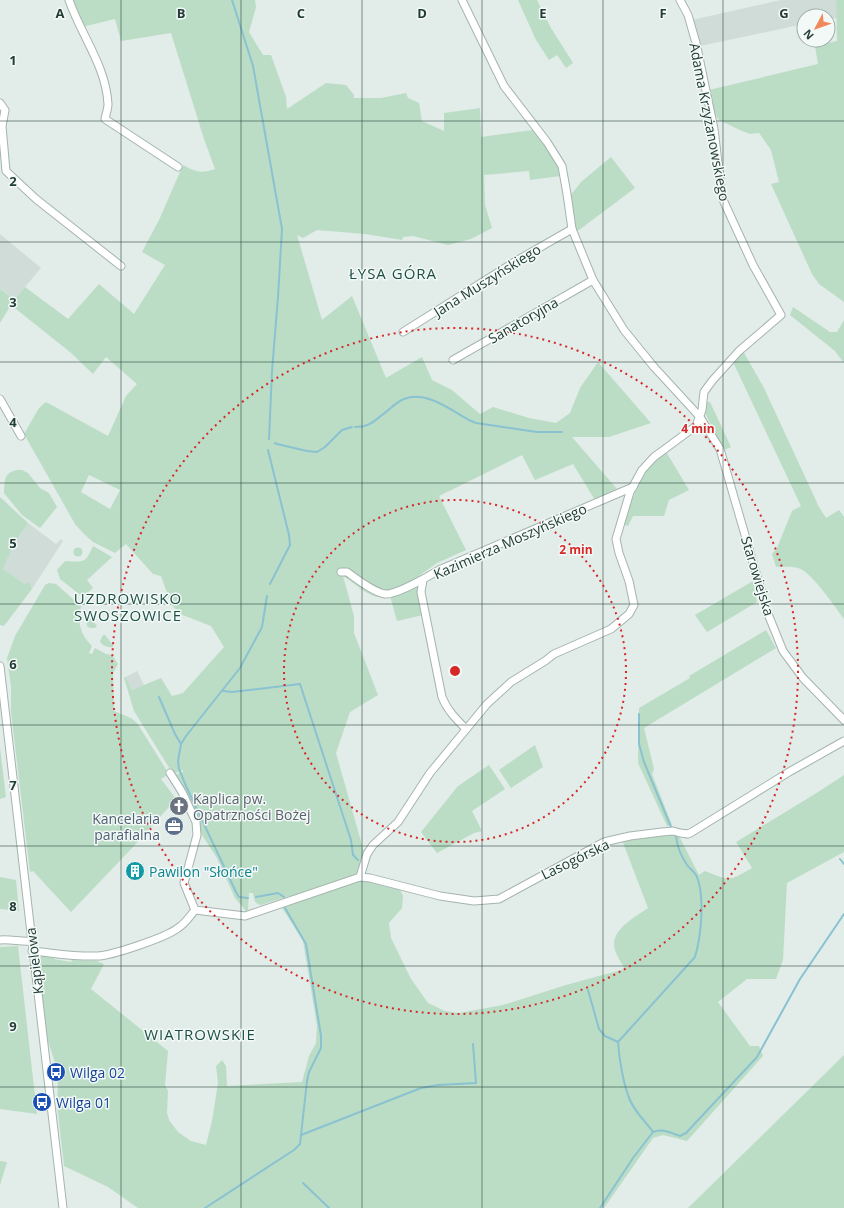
<svg xmlns="http://www.w3.org/2000/svg" width="844" height="1208" font-family="'Open Sans',sans-serif">
<rect width="100%" height="100%" fill="#e2ece8"/>
<g fill="#d0dcd7">
<polygon points="781,0 836,0 837,18 828,19 828,16 804,16 804,24 700,46 692,20"/>
<polygon points="0,234 41,268 14,300 2,289 0,291"/>
<polygon points="28,523 56,544 61,539 63,541 32,589 30,582 25,584 3,569 15,542"/>
<polygon points="137,671 144,685 132,690 126,677"/>
</g>
<g fill="#bbddc6" fill-rule="evenodd">
<path d="M72,0H255L256,7L249,32L263,55H271L286,97L287,109L326,83L346,85L354,95V98H381L406,93L408,98L419,103L422,121L444,131V113L480,108L481,137L533,130L549,149L556,161L560,176L530,180L529,171L484,175L485,205L492,228L471,239L448,245L413,236L403,237L402,240L365,234L317,230L303,238L297,235L322,320L352,296L386,378L422,357L432,380L452,390L480,414L493,407L529,418L556,423L570,413L580,388L598,362L651,423L609,437H572L617,489L595,500L573,464L535,480L522,455L439,496L466,550L437,563L416,578L423,615L397,621L390,596C371,602 358,585 343,576L354,616V633L378,695L350,712L336,753L364,852L357,873L347,878L295,896H289L261,905C254,904 254,898 253,893H249L248,910L246,911L235,898L217,858L198,829L174,775L183,772V770L173,774L134,711L124,678L126,677L132,690L161,678L172,696L183,693L224,647L211,626L180,614L171,604L161,576L153,574L126,544L115,553L93,542L84,534L75,524L24,434L39,408L46,402L108,436L126,396L137,384L106,357L93,374L70,352L11,305L0,323V291L1,289L14,300L25,287L68,319L99,284L134,314L165,265L142,252L159,220L183,165C196,172 201,174 215,169L204,139L171,33L121,41L115,19L82,27ZM89,475L120,490L110,509L81,492Z"/>
<polygon points="518,0 537,0 551,28 573,63 566,68 557,55 549,60 536,40"/>
<polygon points="836,0 844,0 844,302 819,284 812,274 771,184 779,182 771,150 759,133 750,134 742,131 719,120 714,113 709,90 818,64 815,46 837,41"/>
<polygon points="611,157 635,188 579,230 575,230 570,196 581,182"/>
<polygon points="793,307 830,332 837,332 844,320 844,363 835,351 790,315"/>
<path d="M743,351L764,388L819,507L826,518L839,510L844,517V619C834,606 812,572 798,568C791,566 782,567 776,567L772,554L777,548L792,511L801,506L733,362Z"/>
<polygon points="706,402 710,402 731,447 724,450 705,413"/>
<path d="M665,450L689,490L669,500L664,516H633L628,526L623,524C634,495 641,471 665,450Z"/>
<path d="M16,470H22L28,473L40,488L49,493L57,507L40,528L22,515L4,493C5,481 3,474 16,470Z"/>
<polygon points="0,497 28,523 15,542 3,569 25,584 30,582 32,589 4,626 0,625"/>
<path d="M93,546L112,557L87,580L93,588L83,597L60,579L57,570L65,561C84,562 85,564 93,546Z"/>
<circle cx="78" cy="552" r="4.5"/>
<polygon points="753,581 757,602 707,632 695,615"/>
<path d="M49,583L56,584L81,606C77,623 80,634 92,646L89,653L92,654L95,648L106,654L112,655L118,664L113,673L114,711L131,718L137,723L169,774L161,779L176,799L132,848L71,912L33,871L30,872L11,712V687L7,658L15,636L45,585Z"/>
<polygon points="87,614 97,626 95,628 90,628 87,626 86,615"/>
<polygon points="766,630 776,648 644,728 654,769 652,774 672,825 667,826 638,763 639,708 690,678 689,676"/>
<path d="M103,635H105L113,645V647C108,648 101,645 100,641Z"/>
<polygon points="535,745 543,767 511,788 499,770"/>
<polygon points="0,748 6,797 0,799"/>
<polygon points="489,765 505,789 472,811 482,831 474,833 437,853 421,832 458,786"/>
<path d="M844,775V852L787,883L783,960L776,979H747L718,1002L750,1046H759L763,1056L687,1141L663,1135L653,1138L604,1208H138L108,1187L64,1166L57,1104L58,1087L56,1066L49,1044L47,1042L38,963L40,958L43,955L54,957V959L71,962L72,960L97,961L104,964L91,989L168,1051L165,1085L168,1091L167,1113L169,1120L178,1132L191,1141L206,1145L212,1121L218,1083L216,1066L222,1060L226,1066L227,1086L302,1082L309,1056L316,1043L317,1026L303,941L281,906L359,880L399,887L403,896L402,908L389,923L391,938L411,979L428,1003L445,1011L459,1013L503,1005L566,985L625,969C622,964 619,960 617,955C605,932 633,919 648,908L622,840L671,834L679,836L699,875L705,871C731,881 728,882 752,868L736,842L815,794Z"/>
<polygon points="0,877 16,880 19,911 0,909"/>
<polygon points="18,946 37,1114 0,1109 0,947"/>
<polygon points="844,1055 844,1208 688,1208"/>
<polygon points="0,1161 7,1162 0,1185"/>
</g>
<g fill="none" stroke-linecap="round" stroke-linejoin="round">
<g stroke="#8ac2d1" stroke-width="2">
<polyline points="232,0 253,66 282,229 278,297 272,371 269,439"/>
<path d="M355,427C368,427 372,423 382,415C389,410 396,402 404,399C426,390 451,410 469,420L476,423L537,432H562"/>
<polyline points="275,443 277,444 307,451 317,452 325,447 342,430 352,427"/>
<polyline points="268,450 289,535 290,545 270,584"/>
<polyline points="223,691 232,692 300,684 351,840 353,855 358,860"/>
<polyline points="159,697 175,734 181,744"/>
<polyline points="639,714 639,744 644,762 671,827"/>
<polyline points="840,859 844,864"/>
<polyline points="256,897 278,893 284,897"/>
<polyline points="248,898 239,897 236,892 186,786 179,769 178,761 181,744 186,736 240,668 262,627 267,596"/>
<polyline points="588,990 599,1029 605,1036 618,1042"/>
<path d="M653,1132C645,1121 632,1109 628,1095C623,1081 619,1058 618,1042L695,957C701,937 705,897 697,877C695,872 690,869 687,865C681,856 677,847 676,836"/>
<polyline points="301,1135 421,1088 438,1085 476,1083 473,1044"/>
<polyline points="303,1183 329,1208"/>
<polyline points="205,1208 294,1150 300,1144 307,1081 309,1072 321,1048 321,1036 306,944 285,908"/>
<path d="M600,1208L633,1158L653,1132C662,1128 671,1133 680,1136L686,1133L757,1057L800,979L844,914"/>
</g>
<g stroke="#a5b4af" stroke-width="9">
<g id="minor">
<path d="M69,0C81,35 106,66 108,104C108,109 106,114 105,119L178,167"/>
<polyline points="462,0 504,86 547,142 562,166 567,194 572,229 593,280 624,330 654,367 700,417 720,449 768,614 783,651 803,678 844,720"/>
<polyline points="0,103 5,110 2,126 6,171 36,199 121,266"/>
<polyline points="403,332 516,261 572,229"/>
<polyline points="453,360 593,280"/>
<polyline points="0,399 21,436"/>
<path d="M341,572H347C357,579 373,592 385,594C396,595 429,576 439,570L633,487"/>
<path d="M423,580L421,592L442,697C447,710 456,719 466,729"/>
<polyline points="0,666 63,1208"/>
<polyline points="170,773 182,792 196,822 197,835 184,883 195,910"/>
<polyline points="360,877 370,878 440,896 474,901 499,899 604,842 630,836 662,832 673,831 680,833 688,834 692,832 789,772 844,741"/>
<path d="M0,940C11,939 21,942 31,941"/>
<path d="M32,951C53,953 76,957 97,956C111,956 167,937 178,928C185,924 190,916 195,910L245,916L360,877L367,854L373,845L398,822L430,773L487,704L511,682L545,661L554,654L611,629L629,614L634,605L629,581L619,553L616,539L630,492L642,470L654,457L696,426L702,410L704,392L712,381L739,351L781,315L753,265L724,202L721,188L714,129L696,43L688,15L680,0"/>
</g>
</g>
<use href="#minor" stroke="#fff" stroke-width="7"/>
</g>
<path fill="none" stroke="#223d37" stroke-width="1" stroke-opacity="0.55" d="M121,0V1208M241,0V1208M362,0V1208M482,0V1208M603,0V1208M723,0V1208M0,121H844M0,242H844M0,362H844M0,483H844M0,604H844M0,725H844M0,846H844M0,966H844M0,1087H844"/>
<g fill="none" stroke="#d62828" stroke-width="2" stroke-dasharray="2 4">
<circle cx="455" cy="671" r="171"/>
<circle cx="455" cy="671" r="343"/>
</g>
<defs>
<g id="church-disc" transform="scale(1)"><circle r="9.5" fill="#6b7280" stroke="#f3f9f6"/><path d="M-1.2-6h2.4v3.5h3.3v2.4h-3.3V6h-2.4V-.1h-3.3v-2.4h3.3Z" fill="#fff"/></g>
<g id="office-disc" transform="scale(1)"><circle r="9.5" fill="#5c6f8a" stroke="#f3f9f6"/><path d="M-6-3h4V-5.5h4V-3h4V5H-6ZM-1-4.5V-3h2v-1.5ZM-6 0V1H6V0Z" fill="#fff"/></g>
<g id="building-disc" transform="scale(1)"><circle r="9.5" fill="#0f9aa8" stroke="#f3f9f6"/><path d="M-4-6H4V6H1V3H-1V6H-4ZM-2.5-4.3h1.7v1.8h-1.7ZM.8-4.3h1.7v1.8H.8ZM-2.5-1h1.7V.8h-1.7ZM.8-1h1.7V.8H.8Z" fill="#fff"/></g>
<g id="bus-disc" transform="scale(1)"><circle r="9.5" fill="#1a4fb4" stroke="#f3f9f6"/><path d="M-5-6H5V4H4V6H2V4H-2V6H-4V4H-5ZM-3.5-4V0h7V-4ZM-3.5 1.2v1.5H-2V1.2ZM2 1.2v1.5H3.5V1.2Z" fill="#fff"/></g>
</defs>
<g fill-rule="evenodd">
<use href="#church-disc" x="179" y="806"/>
<use href="#office-disc" x="174" y="826"/>
<use href="#building-disc" x="135" y="871"/>
<use href="#bus-disc" x="56" y="1072"/>
<use href="#bus-disc" x="42" y="1102"/>
</g>
<g text-anchor="middle" dominant-baseline="central" stroke-width="3" stroke-linejoin="round" paint-order="stroke">
<g font-size="14" fill="#223d37" stroke="#f3f9f6">
<text transform="translate(710 122) rotate(79)">Adama Krzyżanowskiego</text>
<text transform="translate(487 280) rotate(-32)">Jana Muszyńskiego</text>
<text transform="translate(523 320) rotate(-30)">Sanatoryjna</text>
<text transform="translate(510 541) rotate(-24)">Kazimierza Moszyńskiego</text>
<text transform="translate(758 576) rotate(73)">Starowiejska</text>
<text transform="translate(575 859) rotate(-26)">Lasogórska</text>
<text transform="translate(34 961) rotate(-97)">Kąpielowa</text>
</g>
<g font-size="14" fill="#5b616d" stroke="#f3f9f6" text-anchor="start">
<text x="193" y="798">Kaplica pw.<tspan x="193" dy="16">Opatrzności Bożej</tspan></text>
</g>
<g font-size="14" fill="#4e5e75" stroke="#f3f9f6" text-anchor="end">
<text x="160" y="818">Kancelaria<tspan x="160" dy="16">parafialna</tspan></text>
</g>
<g font-size="14" fill="#0d838f" stroke="#f3f9f6" text-anchor="start">
<text x="149" y="871">Pawilon "Słońce"</text>
</g>
<g font-size="14" fill="#164399" stroke="#f3f9f6" text-anchor="start">
<text x="70" y="1072">Wilga 02</text>
<text x="56" y="1102">Wilga 01</text>
</g>
<g font-size="15" letter-spacing="1" fill="#1e4f46" stroke="#f3f9f6">
<text x="393" y="273">ŁYSA GÓRA</text>
<text x="128" y="598">UZDROWISKO<tspan x="128" dy="17">SWOSZOWICE</tspan></text>
<text x="200" y="1034">WIATROWSKIE</text>
</g>
</g>
<g font-size="13" text-anchor="middle" font-weight="bold" fill="#223d37" stroke="#f3f9f6" stroke-width="3" stroke-linejoin="round" paint-order="stroke">
<text x="60" y="18">A</text>
<text x="181" y="18">B</text>
<text x="301" y="18">C</text>
<text x="422" y="18">D</text>
<text x="543" y="18">E</text>
<text x="663" y="18">F</text>
<text x="784" y="18">G</text>
<text x="13" y="65">1</text>
<text x="13" y="186">2</text>
<text x="13" y="307">3</text>
<text x="13" y="427">4</text>
<text x="13" y="548">5</text>
<text x="13" y="669">6</text>
<text x="13" y="790">7</text>
<text x="13" y="911">8</text>
<text x="13" y="1031">9</text>
</g>
<circle cx="455" cy="671" r="6" fill="#d62828" stroke="#f3f9f6" stroke-width="2"/>
<g font-size="12" text-anchor="middle" font-weight="bold" fill="#d62828" stroke="#f3f9f6" stroke-width="3" stroke-linejoin="round" paint-order="stroke">
<text x="698" y="433">4 min</text>
<text x="576" y="554">2 min</text>
</g>
<g transform="translate(816 28) rotate(229)"><circle r="19" fill="#f3f9f6" stroke="#9faeaa"/>
<path d="M0-3L7 15L0 10L-7 15Z" fill="#f1885c"/>
<text y="-6" font-size="11" font-weight="bold" text-anchor="middle" fill="#223d37">N</text>
</g>
</svg>
